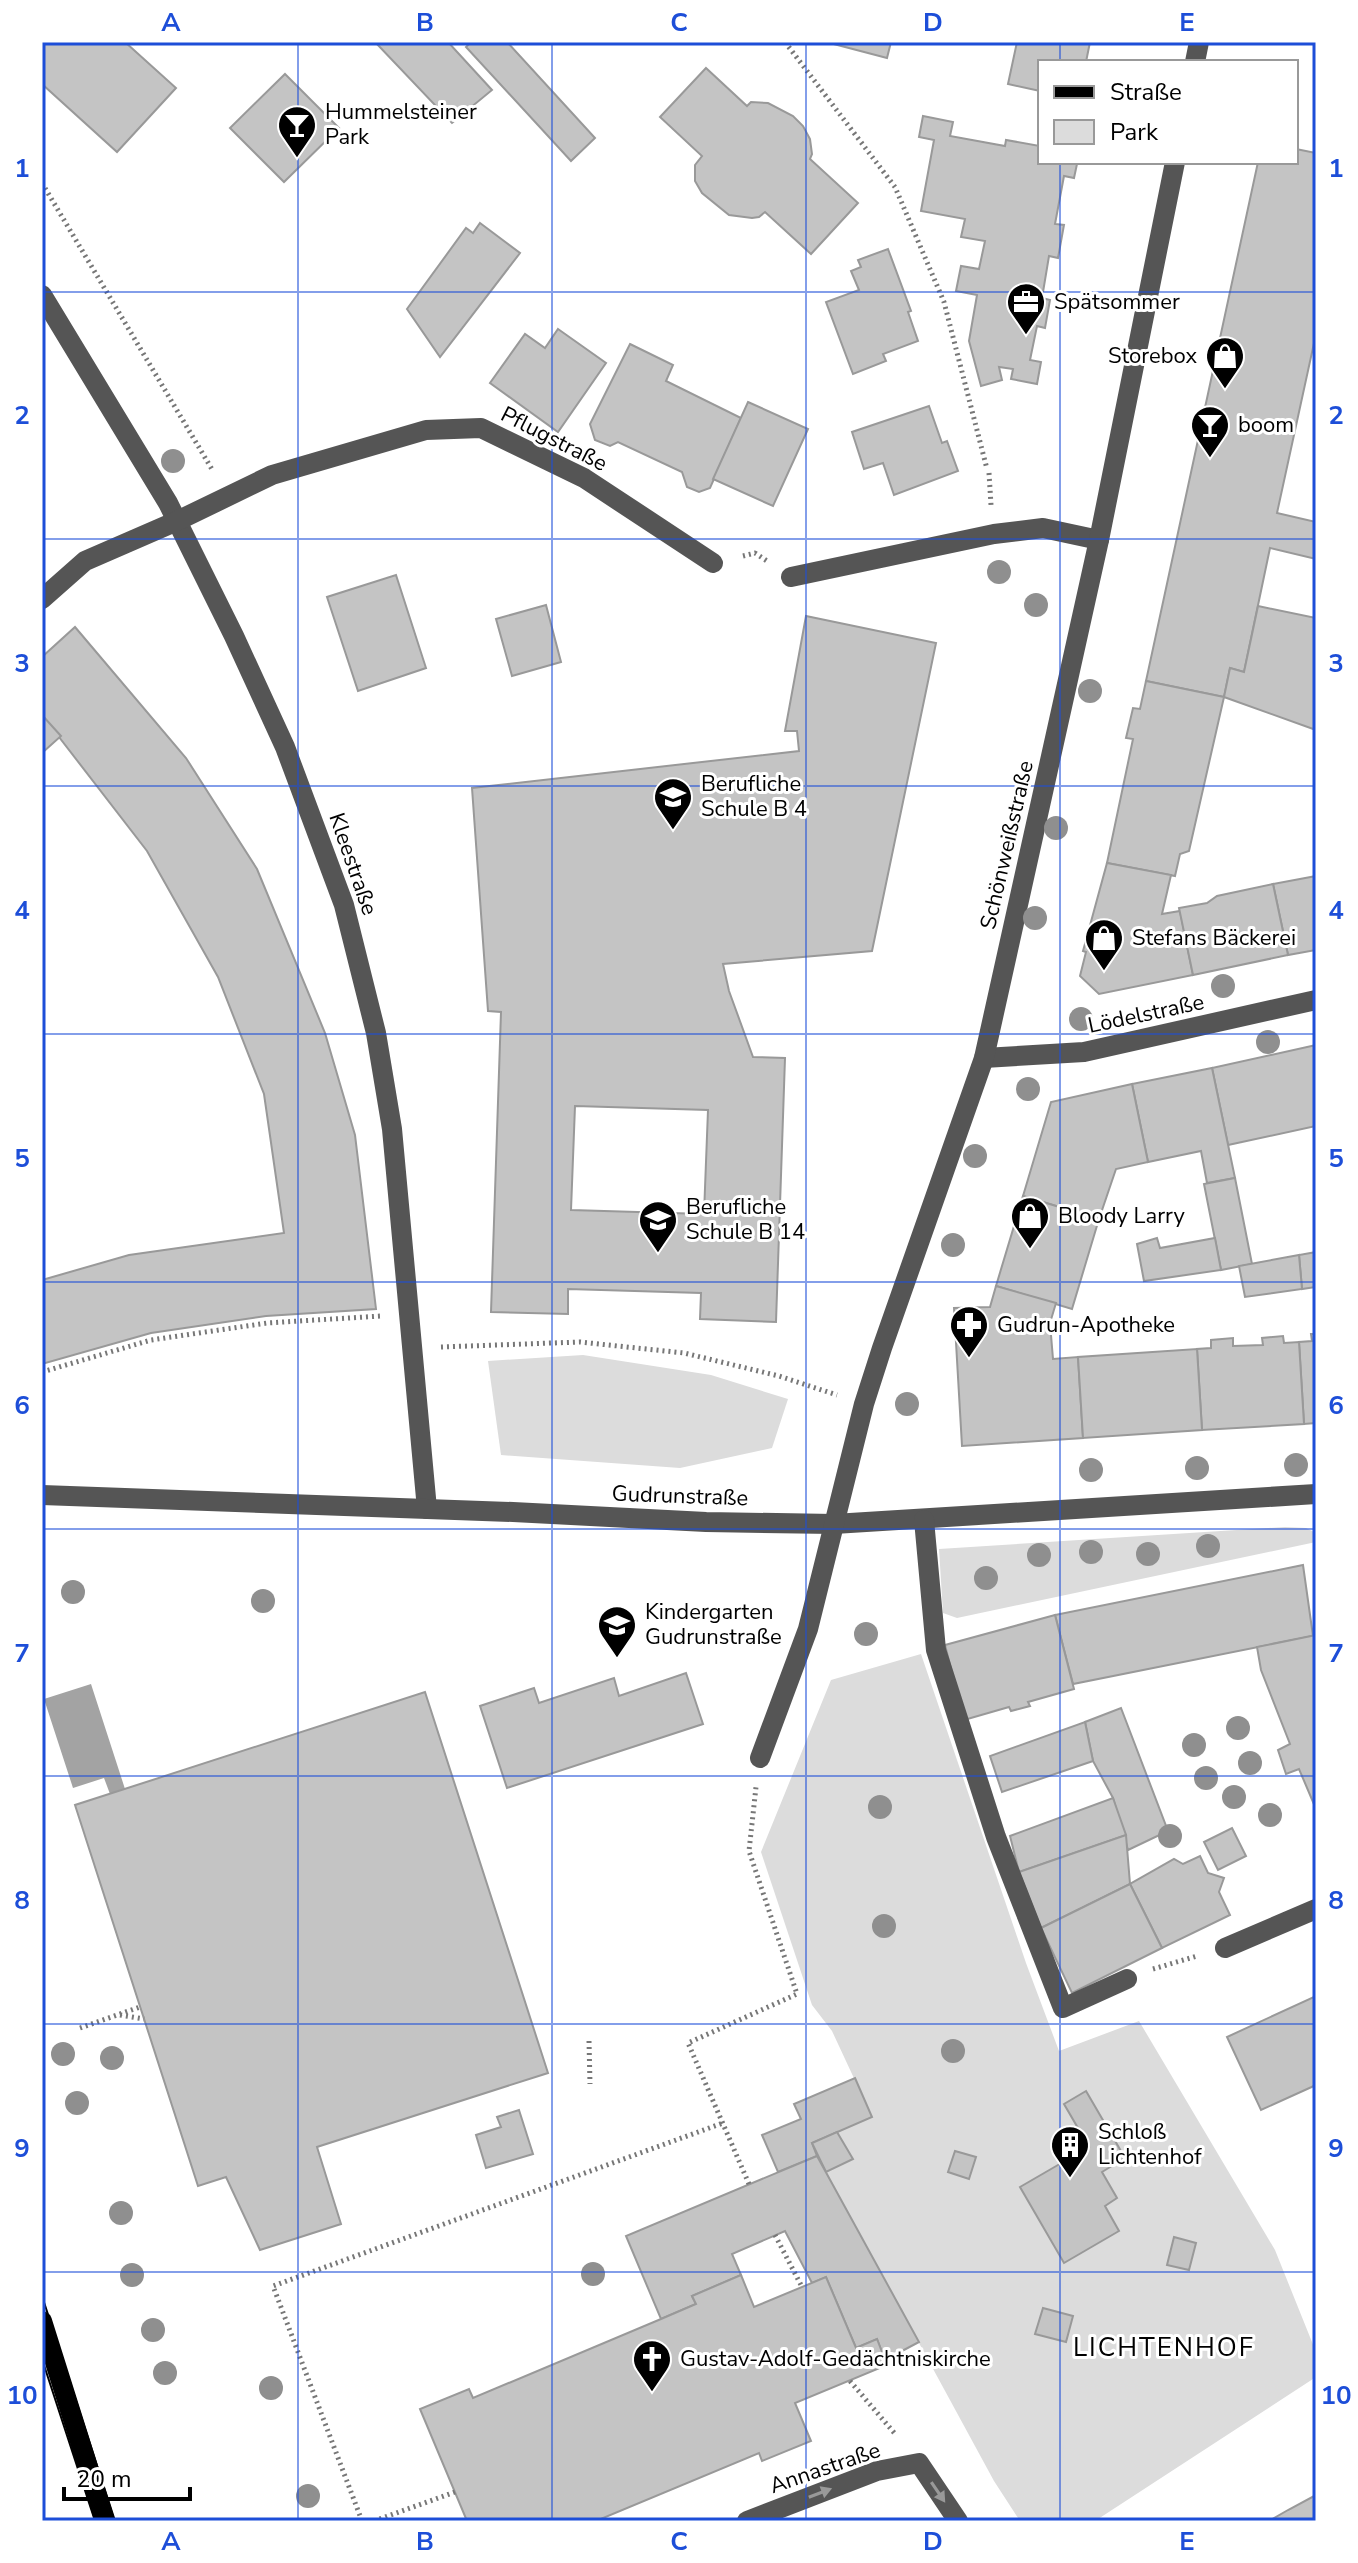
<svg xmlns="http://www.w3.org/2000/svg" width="1358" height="2563" font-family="'Nunito Sans',sans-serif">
<rect width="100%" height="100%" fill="#fff"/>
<g fill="#dcdcdc">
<polygon points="583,1355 711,1375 788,1399 772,1448 680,1468 501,1455 488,1361"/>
<polygon points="1285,1527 1306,1528 1316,1533 1316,1542 957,1618 943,1613 939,1549"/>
<polygon points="921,1654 1026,1963 1059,2051 1139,2021 1275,2250 1316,2352 1316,2377 1095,2521 1020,2521 994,2481 826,2172 853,2159 837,2132 872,2117 832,2031 812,2005 761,1852 831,1680"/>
</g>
<polygon fill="#a3a3a3" points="91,1684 125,1789 110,1794 104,1778 73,1788 44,1699"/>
<g fill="#c4c4c4" stroke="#999" stroke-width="2" fill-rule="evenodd">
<polygon points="42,42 125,42 176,88 117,152 42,84"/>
<polygon points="375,42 448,42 492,90 452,123"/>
<polygon points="471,42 507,42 595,138 571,161 466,47"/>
<polygon points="826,42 891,42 887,58"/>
<polygon points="1017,42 1090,42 1086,62 1040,62 1040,91 1008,84"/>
<polygon points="706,68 747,106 751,102 768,103 793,116 803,126 810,139 812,154 810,159 858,203 811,254 765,212 759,217 752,218 729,215 702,193 695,181 695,165 702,156 660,117"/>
<polygon points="285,74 339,128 284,182 230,128"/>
<polygon points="923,116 953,122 950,136 1005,146 1006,140 1040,146 1040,162 1077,164 1074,178 1064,176 1055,224 1064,225 1058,258 1049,256 1042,298 1050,300 1045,328 1037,326 1030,360 1041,362 1037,384 1011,379 1013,369 999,367 1002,380 981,386 969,341 977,295 956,291 961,266 979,269 985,241 961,237 965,219 921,211 934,140 919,137"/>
<polygon points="1296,149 1316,153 1316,334 1277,513 1316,522 1316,559 1270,548 1244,672 1230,668 1224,697 1146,681 1258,162 1296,162"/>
<polygon points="480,223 520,253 440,357 407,309 466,228 473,233"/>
<polygon points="888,249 911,311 908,312 918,341 883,354 886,361 853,374 826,302 859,290 851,271 861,267 858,260"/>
<polygon points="558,329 606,363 558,432 490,383 525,334 545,348"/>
<polygon points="630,344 673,365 666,381 741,418 710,488 699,492 687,487 682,472 618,442 610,446 595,440 590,424"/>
<polygon points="748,402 808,429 773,506 713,479"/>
<polygon points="929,406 942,443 947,441 958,471 894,495 883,463 864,469 852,432"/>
<polygon points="396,575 426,668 358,691 327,597"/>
<polygon points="546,605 561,662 512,676 496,619"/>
<polygon points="1258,606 1316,618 1316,730 1224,697 1230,668 1244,672"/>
<path d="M806,616L936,643L872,951L723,964L729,991L753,1057L785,1058L776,1322L700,1319L701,1293L568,1289V1314L491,1312L501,1012L488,1011L472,788L799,751L797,731H785ZM575,1106L708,1110L704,1214L571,1210Z"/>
<polygon points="75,627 186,758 257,869 325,1033 355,1135 376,1309 266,1316 151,1333 42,1364 42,1280 129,1255 284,1233 264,1094 218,977 147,851 42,715 42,657"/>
<polygon points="1146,681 1224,697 1189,851 1180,854 1175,876 1107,863 1133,739 1126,738 1133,708 1140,709"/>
<polygon points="42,715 61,736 42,753"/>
<polygon points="1107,863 1171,875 1162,914 1180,911 1193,975 1099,994 1080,976 1086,952 1083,951"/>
<polygon points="1316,876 1316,950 1288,955 1273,884"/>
<polygon points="1273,884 1288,955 1193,975 1179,908 1207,903 1217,896"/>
<polygon points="1316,1045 1316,1126 1228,1145 1212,1068"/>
<polygon points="1212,1068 1235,1178 1207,1183 1201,1151 1148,1162 1132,1084"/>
<polygon points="1132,1084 1148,1162 1116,1169 1099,1219 1023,1196 1051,1102"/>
<polygon points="1235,1178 1252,1264 1221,1270 1204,1184"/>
<polygon points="1023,1196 1099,1219 1072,1309 996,1286"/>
<polygon points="1157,1238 1160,1248 1215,1238 1221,1270 1144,1281 1137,1244"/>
<polygon points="1316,1252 1316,1287 1302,1289 1299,1255"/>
<polygon points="1299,1255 1302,1289 1245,1297 1239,1266"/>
<polygon points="996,1286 1056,1303 1050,1323 1053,1359 1078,1357 1083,1438 962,1446 954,1308 990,1307"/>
<polygon points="1311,1334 1316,1334 1316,1423 1304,1424 1299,1342 1312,1341"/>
<polygon points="1283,1336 1284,1343 1299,1342 1304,1424 1202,1430 1197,1349 1211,1348 1211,1340 1233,1338 1233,1346 1263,1345 1262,1338"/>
<polygon points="1197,1349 1202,1430 1083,1438 1078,1357"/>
<polygon points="1303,1565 1313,1636 1073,1684 1055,1615"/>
<polygon points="1055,1615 1074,1689 1028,1702 1030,1706 1011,1711 1009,1707 964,1720 945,1645"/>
<polygon points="1316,1635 1316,1809 1299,1769 1286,1774 1278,1750 1290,1744 1261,1670 1257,1647"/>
<polygon points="686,1673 703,1724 507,1788 480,1706 534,1688 539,1703 614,1678 619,1696"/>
<polygon points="425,1692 548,2073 317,2147 341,2224 260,2250 226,2177 198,2186 75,1805"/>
<polygon points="1121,1708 1168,1831 1128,1850 1113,1798 1093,1761 1085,1722"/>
<polygon points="1085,1722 1093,1761 1002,1792 990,1756"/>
<polygon points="1113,1798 1126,1835 1019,1872 1010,1836"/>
<polygon points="1232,1828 1246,1856 1218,1870 1204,1842"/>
<polygon points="1126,1835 1130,1884 1041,1928 1019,1872"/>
<polygon points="1200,1856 1208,1873 1224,1878 1219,1892 1230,1915 1162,1948 1130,1884 1174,1859 1183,1864"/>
<polygon points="1130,1884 1162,1948 1072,1993 1041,1928"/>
<polygon points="1316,1996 1316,2085 1261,2110 1227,2037"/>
<polygon points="855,2078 872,2117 812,2143 817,2156 778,2172 762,2135 801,2119 794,2104"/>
<polygon points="1086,2091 1125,2158 1102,2172 1117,2198 1105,2206 1119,2231 1064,2263 1020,2187 1089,2147 1064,2104"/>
<polygon points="519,2110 533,2154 486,2168 476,2135 501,2127 497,2117"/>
<polygon points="837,2132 853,2159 826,2172 812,2143"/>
<polygon points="955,2151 976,2157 969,2179 948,2172"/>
<polygon points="817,2156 919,2342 885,2360 877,2339 856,2348 826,2277 812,2283 785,2231 732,2254 741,2275 692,2296 696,2304 661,2319 626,2236"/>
<polygon points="1174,2237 1196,2243 1189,2270 1167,2265"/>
<polygon points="741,2275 754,2307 826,2277 856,2348 877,2339 887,2365 795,2403 811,2441 762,2461 759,2453 596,2521 467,2521 420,2409 469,2389 473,2398 661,2319 696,2304 692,2296"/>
<polygon points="1043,2308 1073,2316 1066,2342 1035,2334"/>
<polygon points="1316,2495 1316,2521 1269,2521 1288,2510"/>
</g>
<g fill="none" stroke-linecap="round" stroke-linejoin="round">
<g stroke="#777" stroke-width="5" stroke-dasharray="2 4" stroke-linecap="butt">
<polyline points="785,42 895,187 944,302 987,469"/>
<polyline points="42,183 213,471"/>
<polyline points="989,473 991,505"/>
<polyline points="743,556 755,553 767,561"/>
<polyline points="441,1347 580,1342 684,1353 779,1376 837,1395"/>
<polyline points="42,1372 151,1340 267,1323 381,1316"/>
<polyline points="1153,1969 1197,1956"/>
<polyline points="120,2015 144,2019"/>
<polyline points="80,2028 140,2007"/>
<polyline points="589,2041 590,2084"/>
<polyline points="749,2184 688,2043 797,1994 749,1851 756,1787"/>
<polyline points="775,2235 802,2287"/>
<polyline points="850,2381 896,2435"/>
<polyline points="362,2521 273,2286 723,2123"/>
<polyline points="374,2521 455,2492"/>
</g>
<g stroke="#555" stroke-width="20">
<polyline points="1195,62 1199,42"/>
<polyline points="42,295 168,503 234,636 285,747 344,905 376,1033 392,1129 427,1509"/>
<polyline points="791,577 994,534 1043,528 1099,540"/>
<polyline points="42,599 85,561 177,521 272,475 426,430 481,428 584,478 713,563"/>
<polyline points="984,1058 1084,1052 1316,1000"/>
<polyline points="42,1495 513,1512 706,1522 834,1524 1316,1494"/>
<polyline points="924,1520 936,1650 996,1837 1063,2008 1127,1979"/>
<polyline points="760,1758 808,1629 864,1404 882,1348 984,1058 1099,540 1175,162"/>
<polyline points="1225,1948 1316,1909"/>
<polyline points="747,2521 877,2471 919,2463 958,2521"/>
</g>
<polyline stroke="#000" stroke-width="20" points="42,2321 105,2521"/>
<g stroke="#000" stroke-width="2">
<polyline points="42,2296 115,2521"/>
<polyline points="42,2359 95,2521"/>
</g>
</g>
<g fill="#8f8f8f">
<circle cx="173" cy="461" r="12"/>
<circle cx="999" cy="572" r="12"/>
<circle cx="1036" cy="605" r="12"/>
<circle cx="1090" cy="691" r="12"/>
<circle cx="1056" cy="828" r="12"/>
<circle cx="1035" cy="918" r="12"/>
<circle cx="1223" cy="986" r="12"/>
<circle cx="1081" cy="1019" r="12"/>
<circle cx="1268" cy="1042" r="12"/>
<circle cx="1028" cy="1089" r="12"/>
<circle cx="975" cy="1156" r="12"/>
<circle cx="953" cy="1245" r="12"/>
<circle cx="907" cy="1404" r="12"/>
<circle cx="1296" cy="1465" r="12"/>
<circle cx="1197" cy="1468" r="12"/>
<circle cx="1091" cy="1470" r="12"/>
<circle cx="1208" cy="1546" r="12"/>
<circle cx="1091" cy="1552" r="12"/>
<circle cx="1148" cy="1554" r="12"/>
<circle cx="1039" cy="1555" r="12"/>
<circle cx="986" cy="1578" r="12"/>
<circle cx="73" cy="1592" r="12"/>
<circle cx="263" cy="1601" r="12"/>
<circle cx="866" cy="1634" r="12"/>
<circle cx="1238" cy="1728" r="12"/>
<circle cx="1194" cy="1745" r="12"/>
<circle cx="1250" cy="1763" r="12"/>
<circle cx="1206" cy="1778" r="12"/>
<circle cx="1234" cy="1797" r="12"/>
<circle cx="880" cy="1807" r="12"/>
<circle cx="1270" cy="1815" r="12"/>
<circle cx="1170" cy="1836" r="12"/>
<circle cx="884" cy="1926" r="12"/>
<circle cx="953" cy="2051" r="12"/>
<circle cx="63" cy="2054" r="12"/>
<circle cx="112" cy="2058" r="12"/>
<circle cx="77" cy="2103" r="12"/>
<circle cx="121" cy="2213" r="12"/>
<circle cx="593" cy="2274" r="12"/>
<circle cx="132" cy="2275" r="12"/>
<circle cx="153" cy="2330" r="12"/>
<circle cx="165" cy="2373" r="12"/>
<circle cx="271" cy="2388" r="12"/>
<circle cx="308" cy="2496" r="12"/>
</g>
<defs><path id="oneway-solid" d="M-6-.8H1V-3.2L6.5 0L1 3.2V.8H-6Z" transform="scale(2)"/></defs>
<g fill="#999">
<use href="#oneway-solid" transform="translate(938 2492) rotate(56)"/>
<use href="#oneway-solid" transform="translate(820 2493) rotate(-21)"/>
</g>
<path fill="none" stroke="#1d4ed8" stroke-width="2" stroke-opacity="0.55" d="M298,42V2521M552,42V2521M806,42V2521M1060,42V62M1060,162V2521M42,292H1316M42,539H1316M42,786H1316M42,1034H1316M42,1282H1316M42,1529H1316M42,1776H1316M42,2024H1316M42,2272H1316"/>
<defs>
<g id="bar-pin" transform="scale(2)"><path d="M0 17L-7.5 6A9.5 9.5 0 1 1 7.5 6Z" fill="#000" stroke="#fff"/><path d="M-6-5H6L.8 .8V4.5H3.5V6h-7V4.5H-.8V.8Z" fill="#fff"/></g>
<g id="office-pin" transform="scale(2)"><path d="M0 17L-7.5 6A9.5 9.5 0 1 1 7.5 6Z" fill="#000" stroke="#fff"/><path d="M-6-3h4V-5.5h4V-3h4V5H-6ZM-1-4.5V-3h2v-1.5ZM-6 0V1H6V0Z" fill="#fff"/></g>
<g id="shop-pin" transform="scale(2)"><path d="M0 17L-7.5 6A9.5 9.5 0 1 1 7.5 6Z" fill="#000" stroke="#fff"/><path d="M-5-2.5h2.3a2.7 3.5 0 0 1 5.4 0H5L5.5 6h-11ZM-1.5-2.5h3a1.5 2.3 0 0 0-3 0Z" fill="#fff"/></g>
<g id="school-pin" transform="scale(2)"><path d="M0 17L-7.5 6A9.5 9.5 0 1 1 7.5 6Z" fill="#000" stroke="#fff"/><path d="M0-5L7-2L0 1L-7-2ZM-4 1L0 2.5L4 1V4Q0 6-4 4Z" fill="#fff"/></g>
<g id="pharmacy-pin" transform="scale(2)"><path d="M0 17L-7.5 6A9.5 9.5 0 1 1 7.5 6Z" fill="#000" stroke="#fff"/><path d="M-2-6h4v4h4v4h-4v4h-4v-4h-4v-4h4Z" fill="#fff"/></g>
<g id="building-pin" transform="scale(2)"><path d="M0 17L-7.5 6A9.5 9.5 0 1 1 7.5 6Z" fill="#000" stroke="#fff"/><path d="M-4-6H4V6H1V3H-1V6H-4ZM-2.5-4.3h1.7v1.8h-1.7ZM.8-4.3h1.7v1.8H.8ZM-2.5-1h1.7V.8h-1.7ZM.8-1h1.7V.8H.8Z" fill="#fff"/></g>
<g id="church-pin" transform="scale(2)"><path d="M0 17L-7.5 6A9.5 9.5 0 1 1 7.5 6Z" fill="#000" stroke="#fff"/><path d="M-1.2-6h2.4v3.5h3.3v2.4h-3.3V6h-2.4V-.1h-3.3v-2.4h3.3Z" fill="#fff"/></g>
</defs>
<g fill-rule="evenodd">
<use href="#bar-pin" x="297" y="125"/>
<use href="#office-pin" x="1026" y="302"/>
<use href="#shop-pin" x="1225" y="356"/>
<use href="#bar-pin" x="1210" y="425"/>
<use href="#school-pin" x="673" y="797"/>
<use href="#shop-pin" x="1104" y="938"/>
<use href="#shop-pin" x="1030" y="1216"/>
<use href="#school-pin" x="658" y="1220"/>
<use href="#pharmacy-pin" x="969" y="1325"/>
<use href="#school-pin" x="617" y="1625"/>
<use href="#building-pin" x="1070" y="2145"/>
<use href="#church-pin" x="652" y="2359"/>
</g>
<g text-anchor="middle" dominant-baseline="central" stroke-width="6" stroke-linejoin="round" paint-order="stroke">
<g font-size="22" fill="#000" stroke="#fff" text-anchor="start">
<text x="325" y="112">Hummelsteiner<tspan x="325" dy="25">Park</tspan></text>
<text x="1054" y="302">Spätsommer</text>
<text x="1197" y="356" text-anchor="end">Storebox</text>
<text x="1238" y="425">boom</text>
<text x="701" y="784">Berufliche<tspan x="701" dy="25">Schule B 4</tspan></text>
<text x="1132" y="938">Stefans Bäckerei</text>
<text x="686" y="1207">Berufliche<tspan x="686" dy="25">Schule B 14</tspan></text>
<text x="1058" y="1216">Bloody Larry</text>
<text x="997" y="1325">Gudrun-Apotheke</text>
<text x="645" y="1612">Kindergarten<tspan x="645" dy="25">Gudrunstraße</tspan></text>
<text x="1098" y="2132">Schloß<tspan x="1098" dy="25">Lichtenhof</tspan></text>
<text x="680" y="2359">Gustav-Adolf-Gedächtniskirche</text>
</g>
<g font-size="22" fill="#000" stroke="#fff">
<text transform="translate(554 439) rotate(27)">Pflugstraße</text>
<text transform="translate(1007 845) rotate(-77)">Schönweißstraße</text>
<text transform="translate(353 864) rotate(71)">Kleestraße</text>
<text transform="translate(1146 1014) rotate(-12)">Lödelstraße</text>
<text transform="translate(680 1496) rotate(2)">Gudrunstraße</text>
<text transform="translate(825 2468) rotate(-19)">Annastraße</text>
</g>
<g font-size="26" letter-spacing="2" fill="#000" stroke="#fff">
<text x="1164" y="2347">LICHTENHOF</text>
</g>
</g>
<rect width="1358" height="2563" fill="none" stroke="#ffffff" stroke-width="88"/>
<rect x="1038" y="60" width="260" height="104" fill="#ffffff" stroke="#999999" stroke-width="2"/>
<rect x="1054" y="86" width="40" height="12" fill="#000000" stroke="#999999" stroke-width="2"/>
<text x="1110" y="100" font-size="24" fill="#000000">Straße</text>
<rect x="1054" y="120" width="40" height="24" fill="#dcdcdc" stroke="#999999" stroke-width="2"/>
<text x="1110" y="140" font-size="24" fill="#000000">Park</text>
<path d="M64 2487v12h126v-12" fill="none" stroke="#000000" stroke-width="4"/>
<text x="76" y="2487" font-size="24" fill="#000000" stroke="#ffffff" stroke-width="6" paint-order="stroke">20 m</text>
<rect x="44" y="44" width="1270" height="2475" fill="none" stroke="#1d4ed8" stroke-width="3"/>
<g font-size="26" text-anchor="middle" font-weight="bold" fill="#1d4ed8">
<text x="171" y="31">A</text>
<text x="425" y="31">B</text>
<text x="679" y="31">C</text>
<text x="933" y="31">D</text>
<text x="1187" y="31">E</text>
<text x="22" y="177">1</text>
<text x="1336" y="177">1</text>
<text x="22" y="424">2</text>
<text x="1336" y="424">2</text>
<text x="22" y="672">3</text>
<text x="1336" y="672">3</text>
<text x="22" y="919">4</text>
<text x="1336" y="919">4</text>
<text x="22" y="1167">5</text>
<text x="1336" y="1167">5</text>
<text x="22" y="1414">6</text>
<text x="1336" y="1414">6</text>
<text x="22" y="1662">7</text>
<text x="1336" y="1662">7</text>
<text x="22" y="1909">8</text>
<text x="1336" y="1909">8</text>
<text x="22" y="2157">9</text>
<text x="1336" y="2157">9</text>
<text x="22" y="2404">10</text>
<text x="1336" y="2404">10</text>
<text x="171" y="2550">A</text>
<text x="425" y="2550">B</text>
<text x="679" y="2550">C</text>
<text x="933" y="2550">D</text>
<text x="1187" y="2550">E</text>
</g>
</svg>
